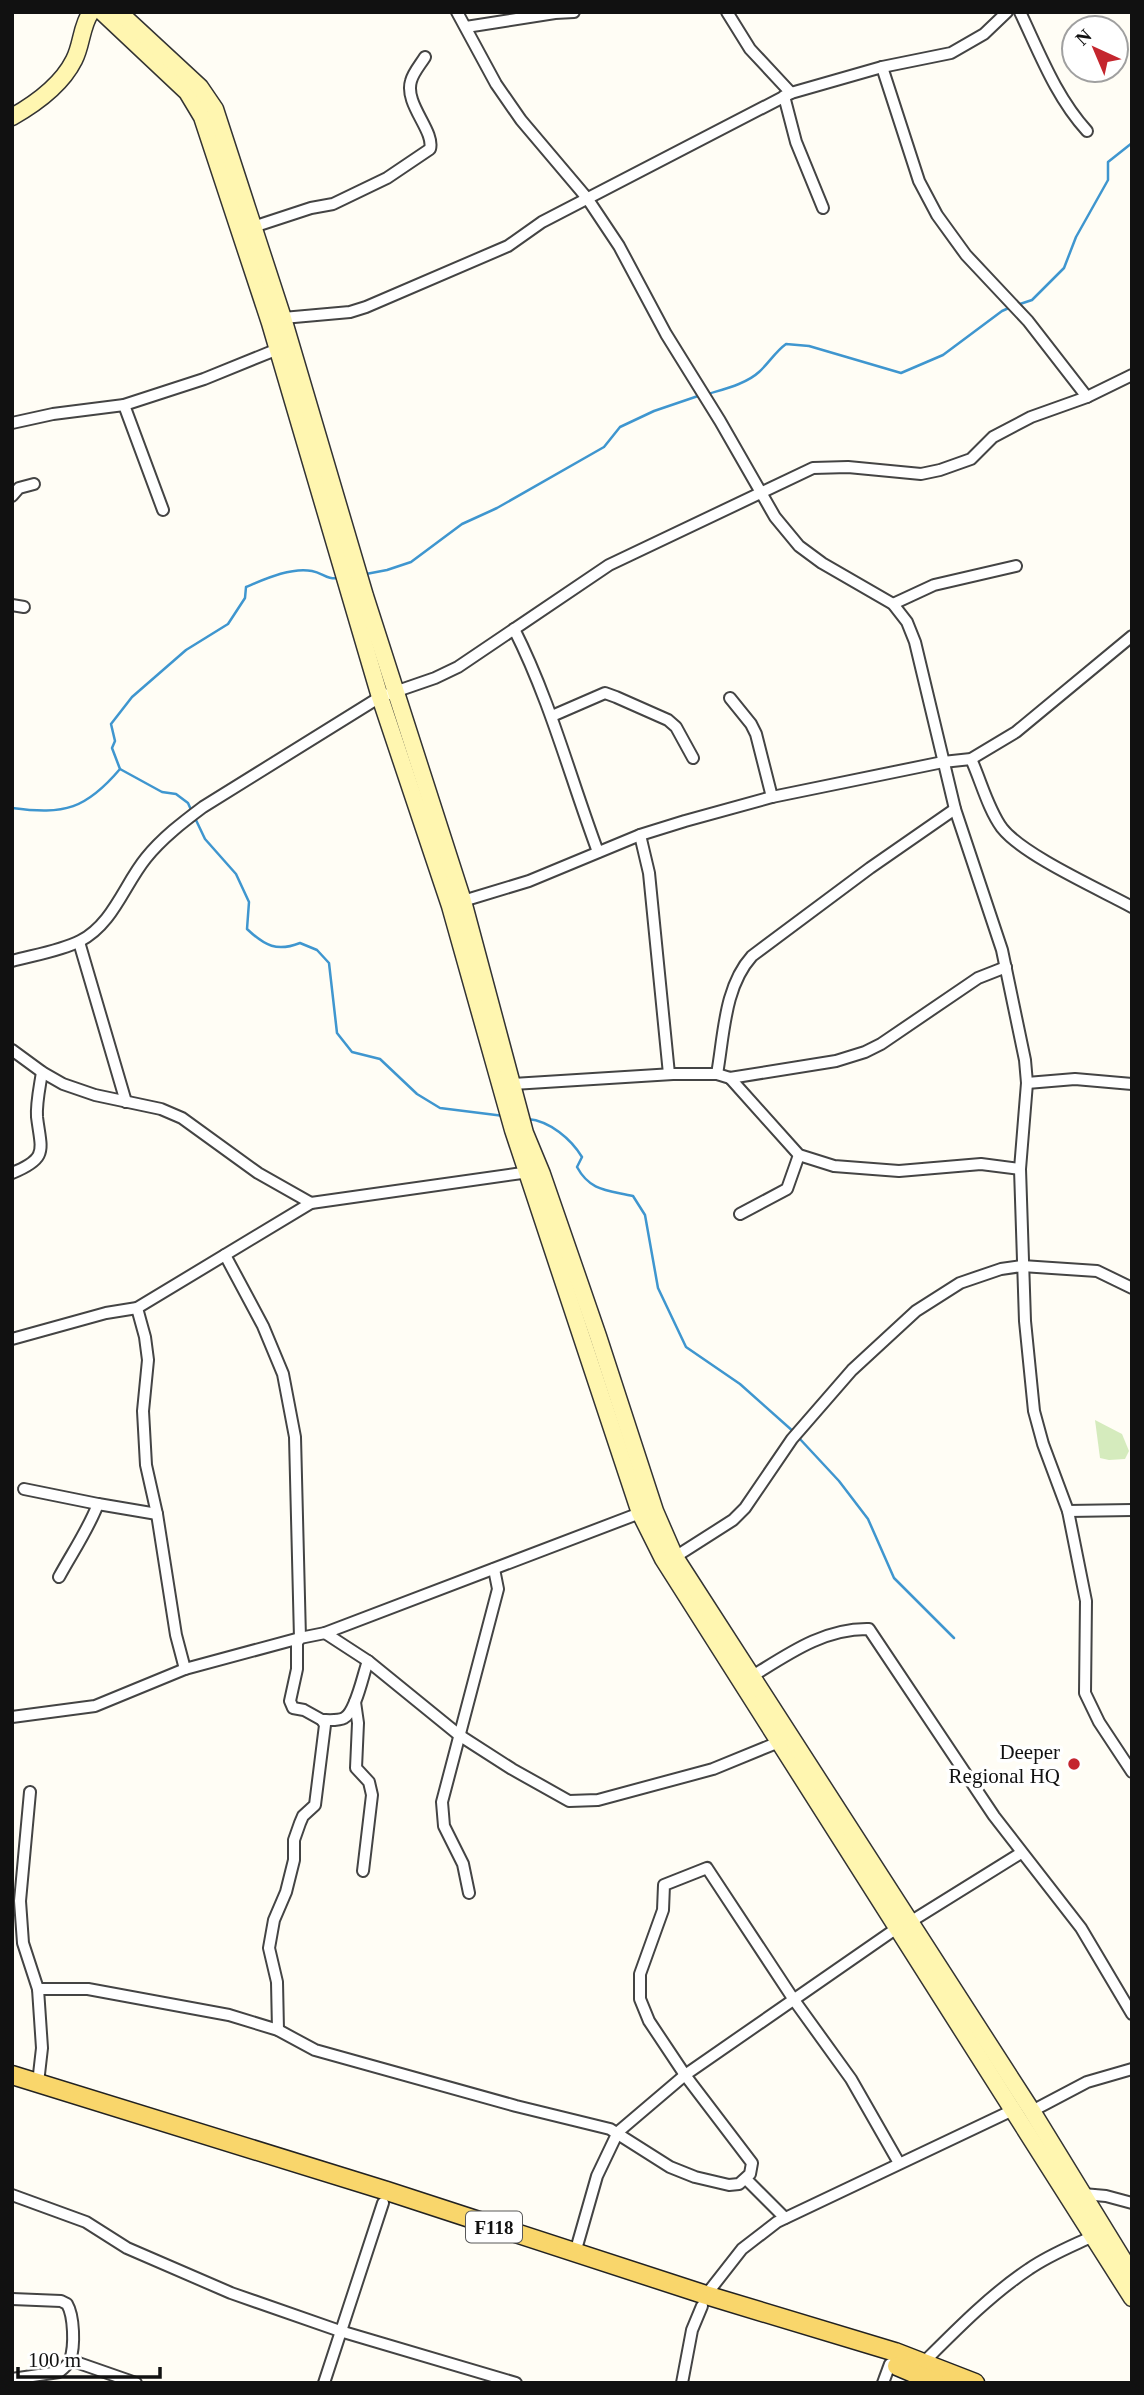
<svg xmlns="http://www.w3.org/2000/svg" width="1144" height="2395" font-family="'Times New Roman',serif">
<rect width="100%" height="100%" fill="#fffdf5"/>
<polygon fill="#d5ebbd" points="1095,1420 1122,1434 1129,1451 1125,1459 1109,1460 1100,1458"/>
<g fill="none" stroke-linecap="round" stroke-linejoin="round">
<g stroke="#3f96cf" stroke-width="2.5">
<polyline points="1017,305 1032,300 1064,268 1076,237 1108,180 1108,162 1132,143"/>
<path d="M708,394C724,389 746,384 759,372C769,363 775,352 786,344L809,346L901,373L943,355L1002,311L1011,307"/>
<polyline points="366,574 387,570 411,562 462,524 497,508 604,447 620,427 654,411 701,395"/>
<polyline points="120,769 162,792 176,794 188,803 192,812"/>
<path d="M12,808C65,815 86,809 120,769L112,748L115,741L111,724L132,697L186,650L228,624L245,598L246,587C265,579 291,567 312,571C323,573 327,580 339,578"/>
<path d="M195,818L205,839L236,874L249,902L247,929C265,946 277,952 300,943L317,950L329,963L337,1033L352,1052L380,1059L417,1094L440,1108L504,1116"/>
<path d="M528,1119C550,1121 571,1139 582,1157L577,1167C590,1191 607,1190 633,1196L645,1215L658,1288L686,1347L740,1384L795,1433"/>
<polyline points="799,1438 839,1481 868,1519 894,1578 954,1638"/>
</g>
<g stroke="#444" stroke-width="14">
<g id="street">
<polyline points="457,12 496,84 521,120 587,198 619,246 666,334 720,421 775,517 799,546 822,563 893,604 907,622 915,642 955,809 1002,950 1025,1060 1027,1083 1020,1169 1025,1321 1034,1411 1043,1444 1068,1511 1086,1601 1085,1693 1099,1722 1132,1772"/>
<polyline points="727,12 750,49 791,93"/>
<path d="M1020,12C1040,54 1056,97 1087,131"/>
<polyline points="466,27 555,13 574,12"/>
<polyline points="882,67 919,181 937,215 966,255 1028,321 1087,397"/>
<polyline points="784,96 796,142 823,208"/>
<path d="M253,227L311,208L333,204L387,178L430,149C435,131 404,104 411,81C413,73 420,65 425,57"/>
<polyline points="283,318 350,312 366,307 508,246 542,222 791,93 882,67 951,53 984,34 1007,12"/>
<polyline points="124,405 163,510"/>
<polyline points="12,423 53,414 124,405 204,379 278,349"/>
<polyline points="12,496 19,488 34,484"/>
<polyline points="893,604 934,585 1016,566"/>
<polyline points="12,605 24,607"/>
<path d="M514,629C550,700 570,777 598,852"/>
<polyline points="730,698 751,724 756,734 772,797"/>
<polyline points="552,716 605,693 616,697 668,720 676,727 693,758"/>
<path d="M971,759C981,781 988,809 1002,828C1023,855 1099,889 1132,907"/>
<polyline points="640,835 649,873 669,1074"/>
<polyline points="463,901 529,881 640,835 685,821 772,797 943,762 971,759 1016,732 1132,636"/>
<polyline points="79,942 126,1102"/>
<path d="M12,961C34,955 60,951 80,941C113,924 124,885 146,858C162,838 183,822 203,807L380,697L435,678L458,667L609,565L813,468L848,467L921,474L940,470L971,459L993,437L1031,417L1087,397L1132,375"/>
<polyline points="12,1050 42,1072 63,1084 95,1095 161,1109 182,1118 258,1173 311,1203"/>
<path d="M717,1074C724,1035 724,987 752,956L870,868L955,809"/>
<polyline points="730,1078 799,1155 834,1166 899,1171 981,1164 1020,1169"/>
<polyline points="1027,1083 1075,1079 1132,1084"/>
<polyline points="513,1084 673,1074 717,1074 730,1078 836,1061 865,1052 881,1044 978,978 1006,967"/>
<path d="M12,1173C49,1158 41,1150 37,1117C36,1103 40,1086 42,1072"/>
<polyline points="740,1214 787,1189 799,1155"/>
<polyline points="225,1255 263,1326 283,1374 295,1437 300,1638 297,1643 297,1669 290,1701 293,1708 304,1710 322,1720"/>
<polyline points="137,1308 145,1337 148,1360 143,1411 146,1465 157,1514 176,1635 185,1669"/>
<polyline points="12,1339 106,1313 137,1308 311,1203 529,1172"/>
<polyline points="24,1489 98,1504"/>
<polyline points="1068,1511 1132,1510"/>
<polyline points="675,1557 733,1520 745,1508 792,1439 852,1370 916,1311 960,1283 1001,1269 1022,1266 1097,1271 1132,1288"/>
<path d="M59,1577C72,1553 88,1530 98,1504L157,1514"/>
<polyline points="325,1633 368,1661 459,1735 512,1769 569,1801 598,1800 713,1769 779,1742"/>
<path d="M751,1677C788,1654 824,1628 869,1629L994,1816L1081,1928L1132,2014"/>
<polyline points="355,1702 358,1723 356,1768 369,1782 372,1795 363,1871"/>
<polyline points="12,1717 95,1706 185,1669 300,1638 325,1633 640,1513"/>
<polyline points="30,1792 20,1901 23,1943 38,1989 42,2048 38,2083"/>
<polyline points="469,1893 463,1864 444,1826 442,1802 498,1589 494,1569"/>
<polyline points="910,1922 1021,1853"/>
<polyline points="38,1989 88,1989 229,2015 278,2030 315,2050 516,2106 610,2129 670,2167 695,2177 729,2185 739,2184 750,2174 752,2163 685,2075 649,2021 640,1999 640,1974 663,1910 664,1885 707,1868 794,2000 851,2079 899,2163"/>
<path d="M278,2030L277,1982L269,1948L274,1920L286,1892L294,1860V1840L300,1823L303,1816L315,1805L325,1725L322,1720C328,1720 339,1721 344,1718C356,1712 363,1674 368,1661"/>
<polyline points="1032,2111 1087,2082 1132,2069"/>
<polyline points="746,2179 785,2218"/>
<polyline points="1083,2194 1106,2196 1132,2203"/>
<polyline points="12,2195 86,2222 127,2248 231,2293 340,2331 516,2383"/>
<polyline points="575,2253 597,2176 618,2132 685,2075 897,1928"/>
<polyline points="706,2295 742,2249 777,2222 1013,2110"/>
<path d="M12,2299L61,2301L67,2304C74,2316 75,2346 70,2360C68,2365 63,2369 59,2372L12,2379"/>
<polyline points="70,2360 136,2383"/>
<path d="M922,2364C955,2331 990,2295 1029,2269C1049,2255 1072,2246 1093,2236"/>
<polyline points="324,2383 383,2203"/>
<polyline points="682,2383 692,2330 702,2306"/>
<polyline points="883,2383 890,2364"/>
</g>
</g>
<g stroke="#333" stroke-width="19">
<g id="secondary">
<polyline points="102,12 187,92 202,117 270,323 380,697 450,906 513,1130 640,1513 663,1559 1132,2298"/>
<polyline points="119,12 200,87 215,109 283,318 365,596 463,901 525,1133 542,1174 598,1336 655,1511 675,1557 1032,2111 1132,2274"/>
<path d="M12,117C35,104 62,84 74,60C82,45 81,26 91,12"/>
</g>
</g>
<g stroke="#222" stroke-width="21">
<g id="primary">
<polyline points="12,2075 387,2191 706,2295 895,2352 975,2383"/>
<polyline points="897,2366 937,2383"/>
</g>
</g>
<use href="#street" stroke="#fff" stroke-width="10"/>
<use href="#secondary" stroke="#fff6b0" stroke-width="16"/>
<use href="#primary" stroke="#f9d66b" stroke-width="18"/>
</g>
<circle fill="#c4262e" stroke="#fff" stroke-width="2.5" cx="1074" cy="1764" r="7"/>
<g text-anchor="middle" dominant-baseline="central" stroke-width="7" stroke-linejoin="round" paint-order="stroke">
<rect fill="#fff" stroke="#585858" stroke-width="2" x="466" y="2211.5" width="56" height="31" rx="5"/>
<g font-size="19" font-weight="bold" fill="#111">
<text x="494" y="2227">F118</text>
</g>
<g font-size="21" fill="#111" stroke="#fff" text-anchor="end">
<text x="1060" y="1752">Deeper<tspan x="1060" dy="24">Regional HQ</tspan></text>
</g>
</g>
<rect width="1144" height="2395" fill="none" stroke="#111111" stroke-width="28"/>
<g transform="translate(1095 49) rotate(316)"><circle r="33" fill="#ffffff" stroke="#a0a0a0" stroke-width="2"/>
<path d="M0-5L12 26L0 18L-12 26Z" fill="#c4262e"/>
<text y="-10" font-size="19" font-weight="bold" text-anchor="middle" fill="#111111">N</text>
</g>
<path d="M18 2367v10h142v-10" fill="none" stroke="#111111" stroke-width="3.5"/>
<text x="28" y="2367" font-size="21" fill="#111111" stroke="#ffffff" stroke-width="5" paint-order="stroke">100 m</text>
</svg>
